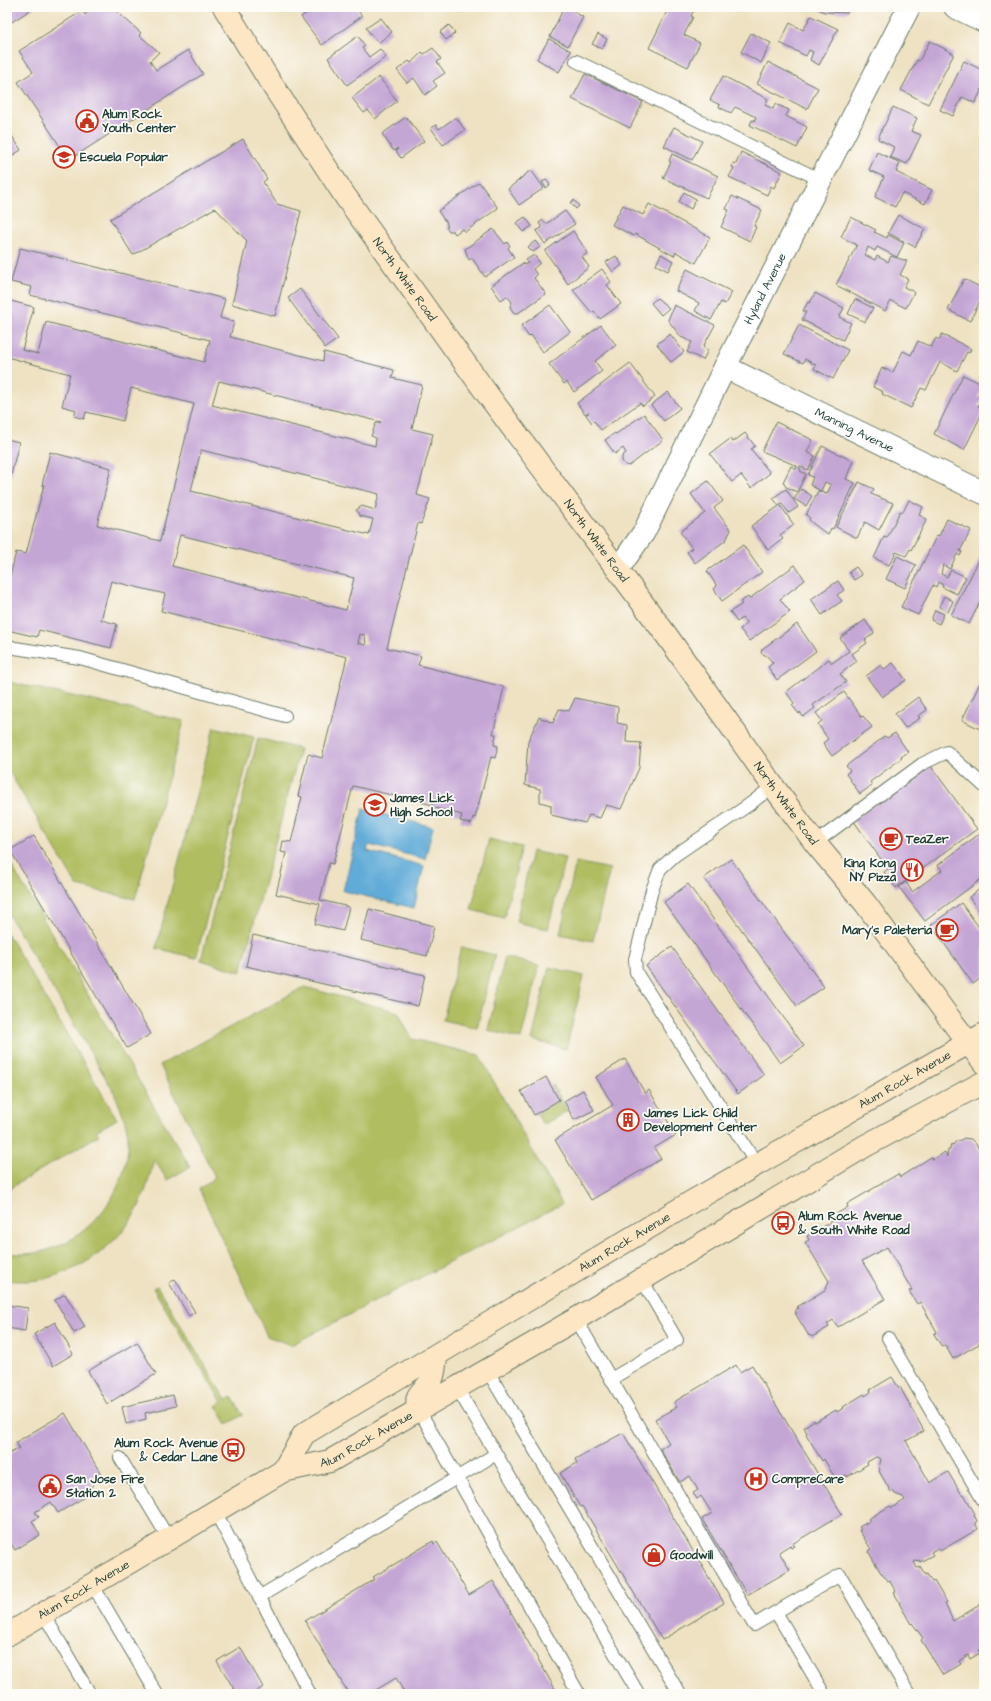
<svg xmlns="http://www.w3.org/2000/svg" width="991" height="1701" font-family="'Architects Daughter',sans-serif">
<rect width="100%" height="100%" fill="#fdfcf7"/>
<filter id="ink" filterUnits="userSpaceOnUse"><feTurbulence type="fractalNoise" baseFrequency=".025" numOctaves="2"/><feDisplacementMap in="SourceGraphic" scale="8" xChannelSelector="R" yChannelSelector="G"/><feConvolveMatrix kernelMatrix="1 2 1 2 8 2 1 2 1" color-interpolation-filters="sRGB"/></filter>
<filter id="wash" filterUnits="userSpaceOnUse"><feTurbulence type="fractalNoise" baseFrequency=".012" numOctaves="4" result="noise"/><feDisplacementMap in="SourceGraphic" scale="16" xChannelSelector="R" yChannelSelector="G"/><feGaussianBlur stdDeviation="0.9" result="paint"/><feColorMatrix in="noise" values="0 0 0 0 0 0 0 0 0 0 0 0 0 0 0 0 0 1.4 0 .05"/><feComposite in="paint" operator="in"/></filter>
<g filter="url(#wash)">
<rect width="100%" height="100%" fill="#efe2c3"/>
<g fill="#b0bd60" stroke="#687d4a">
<polygon points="9,682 184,721 135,899 77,886 7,768 7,693"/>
<polygon points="214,727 254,737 196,958 156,948"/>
<polygon points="258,738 300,749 241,972 201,960"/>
<polygon points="489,839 522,847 504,918 471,910"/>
<polygon points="532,851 565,858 548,929 516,922"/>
<path d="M7,858L190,1167L167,1180L154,1159C150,1176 146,1192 138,1208C115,1253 58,1288 7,1280V1253C69,1262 123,1207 128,1148C130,1129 121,1110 114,1092L7,912Z"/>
<polygon points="576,862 610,869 593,941 560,934"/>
<polygon points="7,933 117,1119 96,1131 99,1135 7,1190"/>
<polygon points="461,947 495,955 477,1028 443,1020"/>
<polygon points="505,957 539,966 521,1039 488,1030"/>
<polygon points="549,967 584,976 566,1049 532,1040"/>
<polygon points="304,987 398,1012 412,1039 479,1055 562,1204 291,1345 267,1336 199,1189 215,1177 160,1065"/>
<polygon points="553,1085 567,1111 543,1125 529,1098"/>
<polygon points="157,1286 226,1400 232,1397 243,1415 227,1424 216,1406 222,1402 153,1288"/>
</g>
<polygon fill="#60abd8" stroke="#407486" points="363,809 433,827 425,859 369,845 367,851 424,866 414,908 343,891"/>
<g id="blocks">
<g fill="#c4a6d5" fill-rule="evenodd">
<polygon points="7,7 35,7 7,25"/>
<polygon points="92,7 112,7 141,33 139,35 159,52 150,61 156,70 188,50 203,74 69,160 18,82 33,72 19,51 82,11 85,15"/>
<polygon points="315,7 355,7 362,16 322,45 301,17"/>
<polygon points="564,7 576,7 574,12 583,17 568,46 550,37"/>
<polygon points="669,7 695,7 691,16 693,17 684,35 700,43 688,67 649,48"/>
<polygon points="815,7 850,7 847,13 824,12"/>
<polygon points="811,16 838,29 819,65 810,60 813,52 809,50 806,56 780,43 790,23 803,30"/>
<polygon points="381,18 392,32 378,43 366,28"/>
<polygon points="449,25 455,33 446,40 440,32"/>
<polygon points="751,33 771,43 761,63 741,52"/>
<polygon points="598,34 607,39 602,49 592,44"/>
<polygon points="358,36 365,46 362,48 369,57 380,49 386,57 347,85 328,58"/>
<polygon points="549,39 571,51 559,72 537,59"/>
<polygon points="930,41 954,54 928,104 901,90 917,60 919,61"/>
<polygon points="433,48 441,59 437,62 445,73 433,81 437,86 425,95 414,78 407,83 397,70 409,61 411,63 422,52 424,54"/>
<polygon points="964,61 984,71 984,85 975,103 962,97 953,116 940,110"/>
<polygon points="768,62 818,88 807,109 757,84"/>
<polygon points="585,74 643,102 630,128 572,99"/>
<polygon points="723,76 768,99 765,105 773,109 775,104 789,110 786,116 807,127 797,148 750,125 752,120 754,121 756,117 735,107 731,113 719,107 720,105 710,100"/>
<polygon points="379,77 397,101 375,119 368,110 364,113 352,98"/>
<polygon points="893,107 917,118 911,131 921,135 907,164 890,157 894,147 878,139 883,126 884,126"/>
<polygon points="406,117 424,141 401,158 396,151 398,149 397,148 394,151 382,134"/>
<polygon points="456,117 465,130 443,145 431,128 436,125 439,129"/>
<polygon points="674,127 702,141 692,160 664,146"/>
<polygon points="7,128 21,150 7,159"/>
<polygon points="243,139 267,179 263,182 277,204 301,211 275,316 232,304 247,241 215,208 133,255 110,219"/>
<polygon points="741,152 782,172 774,188 771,186 767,195 729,177 734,168 732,167 733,163 736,164"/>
<polygon points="877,152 900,163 896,172 932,190 925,204 902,193 895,207 875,197 884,177 869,170"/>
<polygon points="672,154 718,176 707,198 663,178 671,162 669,161"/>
<polygon points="531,170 544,188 519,205 508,189"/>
<polygon points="546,180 550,185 546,188 542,182"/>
<polygon points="479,182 498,208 465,232 462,229 455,234 453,231 449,231 446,227 448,226 446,223 447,223 445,220 444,220 438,211"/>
<polygon points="684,192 696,199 691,209 679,202"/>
<polygon points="732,196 762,210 754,226 756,227 750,241 721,227 729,210 726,209"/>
<polygon points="574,200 579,206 576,209 570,203"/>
<polygon points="649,204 710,237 696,263 676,252 674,256 635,234 634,236 612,225 623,205 643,215"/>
<polygon points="565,211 575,224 545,244 536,231 542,228 539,223 543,220 546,224"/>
<polygon points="898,215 925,229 915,247 888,233"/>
<polygon points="525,217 532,226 523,232 516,223"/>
<polygon points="851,217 876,230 874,232 887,238 888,235 904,243 897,257 877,247 875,251 868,247 865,255 875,260 877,256 888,262 891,256 907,261 900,275 908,279 904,287 914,292 906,308 891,301 885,311 836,285 857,245 841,237"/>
<polygon points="493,229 505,244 507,242 510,246 508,248 514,257 485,277 472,258 469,260 465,249"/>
<polygon points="573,231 588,253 582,257 589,267 568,284 545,251"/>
<polygon points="535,241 540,247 533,252 528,247"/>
<path d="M20,248L225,299L220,318L234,322L230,337L323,361L324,352L394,370L392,378L422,385L412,429L433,434L417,495L430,499L421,524L418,523L387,648L421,656L418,665L504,687L493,734H496L494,745L498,746L495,758L491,757L475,818L473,817L471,824L460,821L462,815L432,807L433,805L353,786L333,864L329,863L320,900L349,907L343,931L315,924L320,904L276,894L286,853L281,852L283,841L291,842L302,797L298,796L308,754L322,758L347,657L161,611L165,594L111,581L101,620L117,624L111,648L39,630L37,637L7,630V588L16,552L26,554L44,485H42L50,452L111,468L97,525L160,541L194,404L131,388L123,421L86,412L84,419L74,416L76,410L62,406L70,374L7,357V300L34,307L22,350L38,354L46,322L204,362L210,340L30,295L32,287L11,282ZM219,381L381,422L380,423H376L371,436L376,438L375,446L212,405ZM201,450L379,494L375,510L362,506L356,510L360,516L373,519L369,535L191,491ZM180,535L354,578L346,610L172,566ZM360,634L365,635L366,645L358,643Z"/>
<polygon points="661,254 673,261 668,271 656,265"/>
<polygon points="534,255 540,263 533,269 537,275 534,278 546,294 518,313 514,313 510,307 512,302 507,296 501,300 491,286 523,263 524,265 528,263 526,260"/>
<polygon points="616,256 622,265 613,272 606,262"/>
<polygon points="602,269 611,282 607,285 621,304 600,319 594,311 592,313 573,290"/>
<polygon points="687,269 732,292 725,304 721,302 711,320 695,311 699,303 676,291"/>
<polygon points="964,279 984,289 984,293 970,321 948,310"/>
<polygon points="300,289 338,339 325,348 288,298"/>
<polygon points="815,293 844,308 839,317 851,323 843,340 802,320 806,312 803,311 808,302 810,303"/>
<polygon points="657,298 669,308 661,315 651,303"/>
<polygon points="855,299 873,308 865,322 848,314"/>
<polygon points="550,305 570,332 543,352 531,335 529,337 521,326"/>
<polygon points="674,305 715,325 703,347 708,350 703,360 687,352 692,342 681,337 668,320"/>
<polygon points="601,325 616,345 595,361 602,371 574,392 567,382 564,384 549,364"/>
<polygon points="799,325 848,350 833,379 814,369 816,365 805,359 803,363 784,354"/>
<polygon points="670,334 684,352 671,362 657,344"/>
<polygon points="942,334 971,349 969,353 967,352 957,371 940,362 926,390 921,388 911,408 882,394 883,392 873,387 882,368 893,372 903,351 911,355 918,341 931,347 936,338 939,340"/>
<polygon points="630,363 655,397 643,406 640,403 601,430 594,421 592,423 586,415 589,412 585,414 577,403"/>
<polygon points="963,375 984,385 978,397 982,399 978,406 984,409 964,450 934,434"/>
<polygon points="668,392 680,408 664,421 651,405"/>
<polygon points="644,414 663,440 629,466 625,465 622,461 622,456 626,453 623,448 615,454 605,440 615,433 616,434"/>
<polygon points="776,422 813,440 807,452 815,456 808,470 800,466 799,468 801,469 800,471 806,474 797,492 786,487 783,482 791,466 796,469 797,466 762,451"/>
<polygon points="745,433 755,446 751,449 770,473 751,488 741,475 732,482 710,454 730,439 733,442"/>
<polygon points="7,439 19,442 8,488 7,488"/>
<polygon points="822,446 853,461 846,479 855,483 833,529 831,528 828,535 811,522 809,519 810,518 806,515 818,491 827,494 831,485 825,482 821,491 810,485 813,477 808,475"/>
<polygon points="708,481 723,501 714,508 731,530 726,540 695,563 687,552 692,548 680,532 705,513 691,494"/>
<polygon points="859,482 874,489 871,494 893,503 879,530 865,522 857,538 836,527"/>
<polygon points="786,489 798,507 789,513 782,504 780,505 794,525 780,535 783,539 768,550 751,526 779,506 773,498"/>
<polygon points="801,489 812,496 806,506 794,499"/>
<polygon points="909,500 923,507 919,515 927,519 911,550 910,549 906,556 896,552 889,565 874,558 884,537 887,538 900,511 903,512"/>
<polygon points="947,519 971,530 960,551 962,552 960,556 957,554 950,569 943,565 941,574 947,577 951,570 966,577 957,594 942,587 943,585 938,582 936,587 933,585 918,615 901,607 937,535 939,536"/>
<polygon points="743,545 762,572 722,601 714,589 717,586 707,571"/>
<polygon points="983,552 984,552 984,599 982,598 969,624 951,615"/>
<polygon points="897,556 916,565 905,588 886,579"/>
<polygon points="795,565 805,580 780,599 790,612 749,641 740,629 747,623 742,618 737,622 730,612 742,604 740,602 748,597 749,599"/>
<polygon points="856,567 862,575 854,580 849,572"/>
<polygon points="838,581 844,590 837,595 842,601 822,615 811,599"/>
<polygon points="944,596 953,601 948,612 939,607"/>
<polygon points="935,610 944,614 939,624 931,620"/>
<polygon points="865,620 874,633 865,640 867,643 852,654 857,661 840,674 846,682 813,705 815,708 803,717 800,712 799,714 792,705 794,703 786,692 829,659 832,663 849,651 840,638"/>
<polygon points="797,624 816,651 777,680 768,667 773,663 767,656 761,653 762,649"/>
<polygon points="893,663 906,680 882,697 866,676 881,665 884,669"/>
<polygon points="984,675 984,731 962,720"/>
<polygon points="844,692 862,717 863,716 872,727 832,756 823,743 828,739 818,724 822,721 816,713"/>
<polygon points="918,697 927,710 918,716 920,718 905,728 895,714"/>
<polygon points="575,698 618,707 617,723 627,725 626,742 641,743 639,768 621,809 606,805 600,818 589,815 585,823 551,815 551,805 540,802 540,789 525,785 528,741 539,717 553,723 559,709 569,711"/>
<polygon points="895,733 908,752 901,757 902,758 870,782 872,785 860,794 846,774 850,771 846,766 885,736 887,738"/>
<polygon points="930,765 977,829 896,888 884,872 888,869 853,820"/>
<polygon points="983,831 984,877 925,921 899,887 906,882 912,892 942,870 938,865"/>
<polygon points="34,836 151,1034 127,1048 10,850"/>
<polygon points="731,859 824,987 797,1006 704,878"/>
<polygon points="688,884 804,1046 780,1063 664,902"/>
<polygon points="984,886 984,918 969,897"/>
<polygon points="961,903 984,934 984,976 973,984 931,925"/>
<polygon points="369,909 434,926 427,956 361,940"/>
<polygon points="253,935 425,975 418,1006 246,966"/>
<polygon points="672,947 764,1075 738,1094 646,966"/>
<polygon points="625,1059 645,1093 649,1090 676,1135 654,1148 661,1159 591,1200 555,1140 613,1105 596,1077"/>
<polygon points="546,1077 559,1100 534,1115 521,1091"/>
<polygon points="583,1090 594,1110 574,1120 564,1101"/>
<polygon points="964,1138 971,1139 976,1144 982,1154 982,1159 984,1162 984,1341 953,1359 945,1345 942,1347 934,1334 937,1332 920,1302 917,1304 909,1291 912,1290 887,1247 862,1261 885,1299 838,1327 833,1320 827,1324 829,1327 812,1337 810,1335 809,1336 795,1313 797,1313 795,1310 799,1308 797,1307 825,1290 829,1281 805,1242 809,1240 807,1236 836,1219 839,1221 835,1215 848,1207 847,1204 898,1174 900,1177 931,1157 933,1159 945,1152 947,1157 948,1150 950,1150 951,1144 953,1145 957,1140 959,1141"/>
<polygon points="175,1279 195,1312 189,1316 169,1283"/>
<polygon points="65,1294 85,1327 74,1333 55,1300"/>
<polygon points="7,1305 28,1308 25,1331 7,1328"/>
<polygon points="55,1322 73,1354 53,1366 34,1334"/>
<polygon points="137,1342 156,1374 107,1404 88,1371"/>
<polygon points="736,1365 740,1372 752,1365 842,1514 792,1544 794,1546 791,1548 790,1545 779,1552 790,1570 747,1595 702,1519 712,1513 701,1496 697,1499 693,1493 698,1490 690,1476 680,1482 660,1449 669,1443 655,1419 677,1407 674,1402"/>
<polygon points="892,1377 899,1388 900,1387 924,1431 906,1441 930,1483 948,1472 962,1495 964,1494 975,1514 974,1515 977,1521 975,1523 978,1529 940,1551 938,1548 931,1552 933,1555 920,1562 919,1560 914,1562 917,1568 920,1566 925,1575 927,1574 932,1582 934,1581 947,1603 945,1604 953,1621 983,1603 982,1600 984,1599 984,1646 978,1650 980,1653 970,1659 968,1655 959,1661 961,1664 943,1675 921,1640 923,1638 912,1623 911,1624 899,1603 900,1603 894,1593 896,1592 889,1580 887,1581 882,1573 881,1573 868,1551 871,1549 859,1530 861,1529 859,1527 870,1521 868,1519 890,1506 892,1508 905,1500 903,1497 895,1494 893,1491 891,1492 879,1471 880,1470 879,1468 881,1459 876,1457 867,1462 868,1464 847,1477 846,1475 837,1480 836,1477 835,1478 824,1459 822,1461 806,1434 807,1433 804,1427 814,1420 815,1422 836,1410 837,1412 844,1408 843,1407 864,1394 865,1396 871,1392 870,1390"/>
<polygon points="173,1395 176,1406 145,1413 146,1419 126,1424 122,1407"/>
<polygon points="65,1413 101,1474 83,1498 58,1513 51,1502 35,1512 39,1517 32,1521 40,1535 15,1550 7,1537 7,1455 19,1448 16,1442"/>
<polygon points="623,1433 724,1603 662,1640 582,1506 580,1507 560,1473 577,1463 575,1459"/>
<polygon points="433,1541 434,1544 437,1542 469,1595 493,1581 558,1694 405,1694 396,1678 369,1694 349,1694 305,1621 375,1579 373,1577"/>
<polygon points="240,1647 263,1687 252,1694 237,1694 217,1661"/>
</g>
</g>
</g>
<g filter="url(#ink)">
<use href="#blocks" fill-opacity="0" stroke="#687766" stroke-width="1"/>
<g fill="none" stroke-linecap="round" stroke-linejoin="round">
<g stroke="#687766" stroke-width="14">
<g id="lane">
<polyline points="576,61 821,180"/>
<polyline points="7,645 15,648 80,658 285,716"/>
<polyline points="815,843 922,764 947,752 984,786"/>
<polyline points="757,1165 636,972 635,959 652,890 660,869 674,856 750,804 773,786"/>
<polyline points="576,1319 611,1379 677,1340 642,1280"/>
<polyline points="888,1338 984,1502"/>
<polyline points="487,1370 680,1694"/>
<polyline points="611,1379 754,1625 776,1612"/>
<polyline points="457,1388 637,1691 637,1694"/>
<polyline points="419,1410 579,1694"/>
<polyline points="120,1458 169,1539"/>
<polyline points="215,1511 310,1694"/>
<polyline points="92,1584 157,1694"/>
<polyline points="259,1597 496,1454"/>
<polyline points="43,1613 90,1694"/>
<polyline points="824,1694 776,1612 840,1575 909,1694"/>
</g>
</g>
<g stroke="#687766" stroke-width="24">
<g id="street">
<polyline points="955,7 984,21"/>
<path id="s1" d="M725,367L984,493"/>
<path id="s2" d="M618,569L644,532L725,367L909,7"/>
</g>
</g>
<g stroke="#687766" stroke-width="24">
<g id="secondary">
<path id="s3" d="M224,7L269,80L345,196L485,391L667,636L773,786L815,843L865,903L947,1015L984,1063"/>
<path d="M419,1410C413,1392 423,1394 431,1381C435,1375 435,1363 436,1356"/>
<path id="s4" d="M283,1471L304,1434L693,1201L984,1034"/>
<path id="s5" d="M7,1635L283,1471L330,1461L576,1319L865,1146L984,1082"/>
</g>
</g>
<use href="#lane" stroke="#fff" stroke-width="12"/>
<use href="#street" stroke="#fff" stroke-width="22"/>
<use href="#secondary" stroke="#fce6c4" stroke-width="22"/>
</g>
</g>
<defs>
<g id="civic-ring" transform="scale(1.15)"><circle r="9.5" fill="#fdfcf7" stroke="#c8321e" stroke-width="1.5"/><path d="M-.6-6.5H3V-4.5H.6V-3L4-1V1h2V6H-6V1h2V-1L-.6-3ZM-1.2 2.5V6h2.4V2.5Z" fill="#c8321e"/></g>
<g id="school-ring" transform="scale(1.15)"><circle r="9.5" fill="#fdfcf7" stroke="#c8321e" stroke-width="1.5"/><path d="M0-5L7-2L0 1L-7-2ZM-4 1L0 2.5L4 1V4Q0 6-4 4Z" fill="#c8321e"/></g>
<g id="cafe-ring" transform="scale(1.15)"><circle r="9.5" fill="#fdfcf7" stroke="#c8321e" stroke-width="1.5"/><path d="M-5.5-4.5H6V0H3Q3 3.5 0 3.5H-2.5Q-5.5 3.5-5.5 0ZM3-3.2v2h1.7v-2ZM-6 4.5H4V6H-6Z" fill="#c8321e"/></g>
<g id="restaurant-ring" transform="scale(1.15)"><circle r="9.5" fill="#fdfcf7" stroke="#c8321e" stroke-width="1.5"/><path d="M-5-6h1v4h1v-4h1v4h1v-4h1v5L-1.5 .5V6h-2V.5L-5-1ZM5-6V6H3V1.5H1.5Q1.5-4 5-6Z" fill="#c8321e"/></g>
<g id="building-ring" transform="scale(1.15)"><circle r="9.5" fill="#fdfcf7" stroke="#c8321e" stroke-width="1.5"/><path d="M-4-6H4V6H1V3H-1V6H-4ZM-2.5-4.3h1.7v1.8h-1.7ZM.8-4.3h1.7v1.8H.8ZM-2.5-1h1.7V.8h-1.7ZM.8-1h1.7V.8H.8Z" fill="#c8321e"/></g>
<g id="bus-ring" transform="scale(1.15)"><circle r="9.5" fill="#fdfcf7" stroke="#c8321e" stroke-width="1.5"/><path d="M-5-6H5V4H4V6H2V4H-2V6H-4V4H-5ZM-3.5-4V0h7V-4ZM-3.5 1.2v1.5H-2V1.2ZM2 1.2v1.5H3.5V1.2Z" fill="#c8321e"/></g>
<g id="hospital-ring" transform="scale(1.15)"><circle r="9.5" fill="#fdfcf7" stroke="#c8321e" stroke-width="1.5"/><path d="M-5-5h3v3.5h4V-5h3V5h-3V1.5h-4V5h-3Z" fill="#c8321e"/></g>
<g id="shop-ring" transform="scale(1.15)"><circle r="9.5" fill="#fdfcf7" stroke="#c8321e" stroke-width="1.5"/><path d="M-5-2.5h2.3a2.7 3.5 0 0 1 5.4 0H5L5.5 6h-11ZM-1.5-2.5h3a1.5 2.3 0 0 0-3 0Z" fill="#c8321e"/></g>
</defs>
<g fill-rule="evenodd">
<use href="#civic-ring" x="87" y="121"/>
<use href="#school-ring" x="64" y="157"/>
<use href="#school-ring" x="375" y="805"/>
<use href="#cafe-ring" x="891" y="839"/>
<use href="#restaurant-ring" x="912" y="870"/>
<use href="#cafe-ring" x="947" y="930"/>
<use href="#building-ring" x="628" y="1120"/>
<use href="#bus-ring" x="783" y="1223"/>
<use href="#bus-ring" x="233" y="1450"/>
<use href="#hospital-ring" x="756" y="1479"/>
<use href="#civic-ring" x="50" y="1486"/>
<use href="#shop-ring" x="654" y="1555"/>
</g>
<g text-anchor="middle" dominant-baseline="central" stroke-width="3.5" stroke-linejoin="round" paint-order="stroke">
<g font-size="12" font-weight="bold" fill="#1f3d34" stroke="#fdfcf7" text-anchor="start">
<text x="102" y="114">Alum Rock<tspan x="102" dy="14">Youth Center</tspan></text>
<text x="80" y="157">Escuela Popular</text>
<text x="390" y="798">James Lick<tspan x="390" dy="14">High School</tspan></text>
<text x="906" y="839">TeaZer</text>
<text x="896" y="863" text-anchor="end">King Kong<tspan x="896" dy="14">NY Pizza</tspan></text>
<text x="932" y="930" text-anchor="end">Mary's Paleteria</text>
<text x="644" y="1113">James Lick Child<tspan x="644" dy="14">Development Center</tspan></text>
<text x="798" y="1216">Alum Rock Avenue<tspan x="798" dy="14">&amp; South White Road</tspan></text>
<text x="218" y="1443" text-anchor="end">Alum Rock Avenue<tspan x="218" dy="14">&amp; Cedar Lane</tspan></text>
<text x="66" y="1479">San Jose Fire<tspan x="66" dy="14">Station 2</tspan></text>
<text x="772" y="1479">CompreCare</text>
<text x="670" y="1555">Goodwill</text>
</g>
<g font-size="12" fill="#1f3d34" stroke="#fdfcf7">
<text stroke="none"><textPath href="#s3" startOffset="327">North White Road</textPath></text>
<text stroke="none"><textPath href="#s2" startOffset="317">Hyland Avenue</textPath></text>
<text stroke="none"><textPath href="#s1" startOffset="144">Manning Avenue</textPath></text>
<text stroke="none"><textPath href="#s3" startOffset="651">North White Road</textPath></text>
<text stroke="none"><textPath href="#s3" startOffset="975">North White Road</textPath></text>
<text stroke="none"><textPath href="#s4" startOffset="740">Alum Rock Avenue</textPath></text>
<text stroke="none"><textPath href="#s4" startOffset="416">Alum Rock Avenue</textPath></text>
<text stroke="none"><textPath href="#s5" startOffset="411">Alum Rock Avenue</textPath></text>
<text stroke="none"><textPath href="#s5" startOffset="89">Alum Rock Avenue</textPath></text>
</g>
</g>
<rect width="991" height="1701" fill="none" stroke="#fdfcf7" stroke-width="24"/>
</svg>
